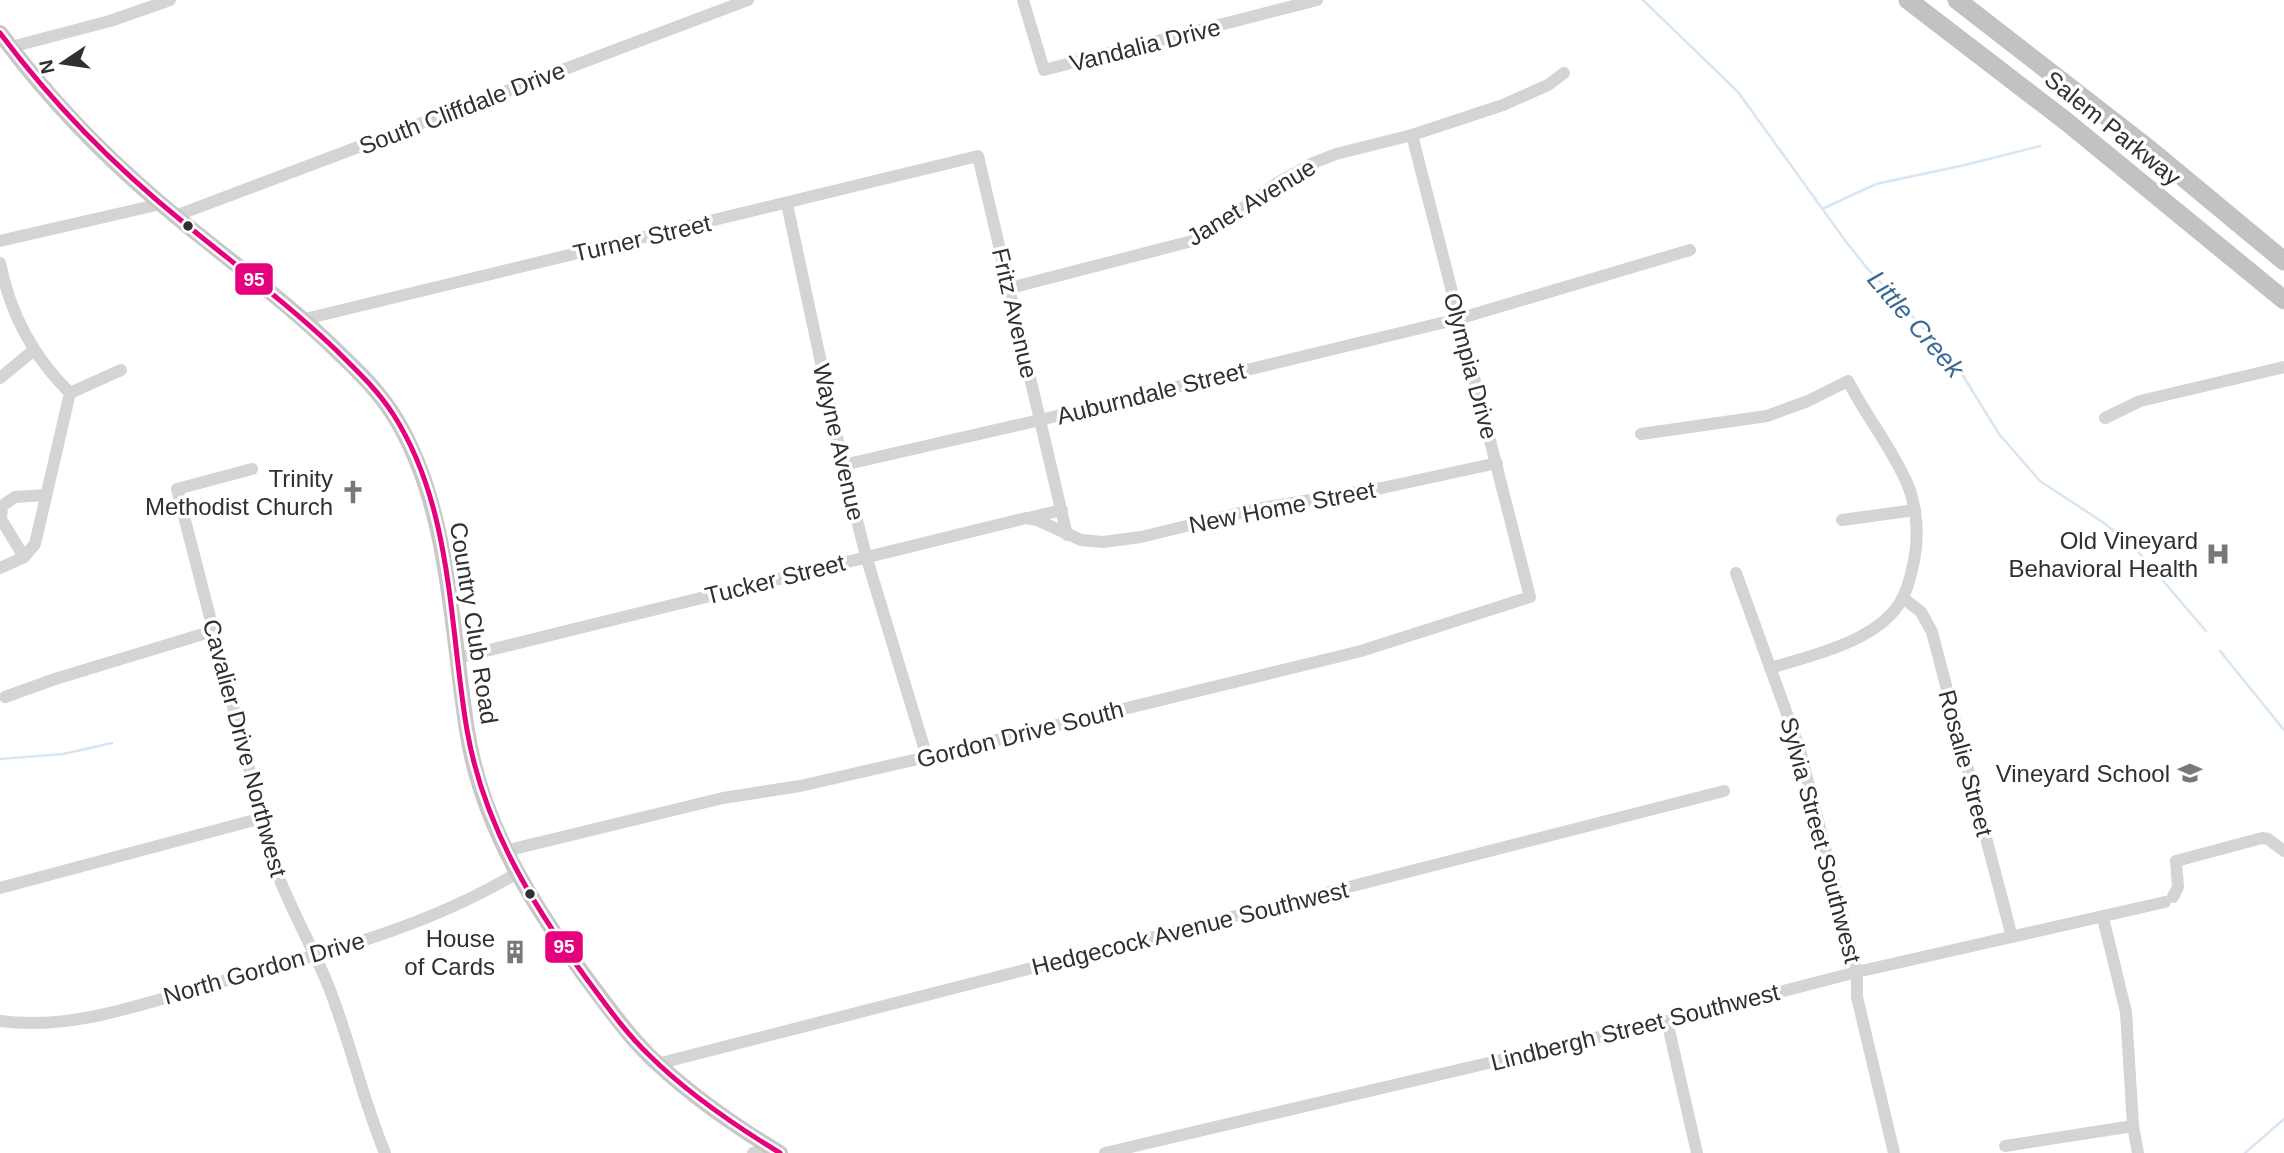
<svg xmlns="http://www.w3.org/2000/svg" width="2284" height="1153" font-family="Helvetica,sans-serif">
<rect width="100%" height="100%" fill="#fff"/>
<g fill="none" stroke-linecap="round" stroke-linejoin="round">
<g stroke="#d8e6f3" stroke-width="2.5">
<polyline points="1643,0 1738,92 1847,243 1867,268 1954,361 1999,434 2040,481 2104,523 2134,547 2206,631"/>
<polyline points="1822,209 1876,184 1965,165 2040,146"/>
<polyline points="2220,651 2284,730"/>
<polyline points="0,759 63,754 112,743"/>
<polyline points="2245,1153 2284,1119"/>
</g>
<g stroke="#d4d4d4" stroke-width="12">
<polyline points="1023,0 1044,70 1317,0"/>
<polyline points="11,47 110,21 170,0"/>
<polyline points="787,204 843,465 866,556 927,757"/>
<polyline points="175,216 748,0"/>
<polyline points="0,241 161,204"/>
<path d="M0,263C10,313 33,357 70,393L35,544L24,557L0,568"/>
<polyline points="1010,288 1192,241 1221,224 1277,183 1313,163 1336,154 1412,135 1503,105 1548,85 1564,73"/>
<polyline points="305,319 978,156 1067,535"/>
<polyline points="0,378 34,350"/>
<polyline points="70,393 121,370"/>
<polyline points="2105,418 2140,401 2284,367"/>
<path d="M1641,434L1767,416L1808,401L1848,381C1866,416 1891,447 1907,483C1917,506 1919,536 1914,561C1911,573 1909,586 1903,597C1883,640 1811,656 1770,668"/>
<polyline points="843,465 1040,420 1458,319 1690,250"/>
<path d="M252,469L177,489L273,862C288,905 311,943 328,985C350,1040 362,1098 385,1153"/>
<polyline points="1028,518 1062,510"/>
<polyline points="1842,520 1915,510"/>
<polyline points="24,557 1,519 2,506 15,497 46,495"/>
<polyline points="1736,573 1799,747 1857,972 1857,997 1894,1153"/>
<polyline points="1903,598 1921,612 1932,632 2012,937"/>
<polyline points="457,658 1026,518 1037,520 1081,540 1103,542 1141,537 1256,509 1382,488 1497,463"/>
<polyline points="5,697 55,679 213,631"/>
<polyline points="505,851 723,798 800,786 927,757 1361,651 1530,597 1412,135"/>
<polyline points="0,888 262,818"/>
<polyline points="2173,897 2178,887 2176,861 2262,838 2268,839 2284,851"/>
<polyline points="2103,918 2126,1012 2133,1126 2138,1153"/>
<path d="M0,1021C72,1031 145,1003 213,984C316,955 425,929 517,873"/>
<polyline points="1667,1021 1697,1153"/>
<polyline points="657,1064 1724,791"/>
<polyline points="2005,1146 2133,1126"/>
<polyline points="753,1153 772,1148"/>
<polyline points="1105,1153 1667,1021 1857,972 2165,902"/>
</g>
<path stroke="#c8c8c8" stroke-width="16" d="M0,33C46,96 101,153 161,204C221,255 285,299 341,355C362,375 381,394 396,419C450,509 451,629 467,730C481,825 534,908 590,983C612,1012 632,1041 659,1065C695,1098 738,1128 780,1153"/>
<g stroke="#c2c2c2" stroke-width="19">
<polyline points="1908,0 2067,122 2284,300"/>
<polyline points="1957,0 2149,149 2284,261"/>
</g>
<g stroke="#fff" stroke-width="10">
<path id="bus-1" d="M0,33C53,104 114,166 183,222C234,264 288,304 336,350C356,370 377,389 393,414C453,507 449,625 467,730C483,823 531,903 586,978C606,1005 625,1032 649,1055C688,1094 734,1125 780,1153"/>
</g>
<use href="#bus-1" stroke="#e5007d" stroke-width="5"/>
</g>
<defs>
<g id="church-bare" transform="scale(1.89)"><path d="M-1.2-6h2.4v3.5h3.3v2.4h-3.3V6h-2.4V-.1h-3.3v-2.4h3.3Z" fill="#787878" stroke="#fff" stroke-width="2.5" paint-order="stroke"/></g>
<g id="hospital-bare" transform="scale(1.89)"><path d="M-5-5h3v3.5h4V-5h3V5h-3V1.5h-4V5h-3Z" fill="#787878" stroke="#fff" stroke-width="2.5" paint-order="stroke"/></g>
<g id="school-bare" transform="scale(1.89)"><path d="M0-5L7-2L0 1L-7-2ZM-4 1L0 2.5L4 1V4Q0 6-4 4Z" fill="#787878" stroke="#fff" stroke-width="2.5" paint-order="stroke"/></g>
<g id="building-bare" transform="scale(1.89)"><path d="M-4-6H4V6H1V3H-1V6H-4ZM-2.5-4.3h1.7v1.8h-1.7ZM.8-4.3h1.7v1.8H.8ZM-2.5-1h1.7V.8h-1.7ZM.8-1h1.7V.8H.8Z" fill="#787878" stroke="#fff" stroke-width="2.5" paint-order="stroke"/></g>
</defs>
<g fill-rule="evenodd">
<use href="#church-bare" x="353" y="492"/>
<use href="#hospital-bare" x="2218" y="554"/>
<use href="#school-bare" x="2190" y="773"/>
<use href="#building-bare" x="515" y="952"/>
</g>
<g fill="#303030" stroke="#fff" stroke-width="2.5">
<circle cx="188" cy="226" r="6"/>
<circle cx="530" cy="894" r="6"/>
</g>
<g text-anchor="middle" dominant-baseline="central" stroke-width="7" stroke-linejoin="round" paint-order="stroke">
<g font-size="24" fill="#303030" stroke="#fff">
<text transform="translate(1145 45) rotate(-14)">Vandalia Drive</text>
<text transform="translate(462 108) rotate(-21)">South Cliffdale Drive</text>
<text transform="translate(2113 128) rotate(39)">Salem Parkway</text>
<text transform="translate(1251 202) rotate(-31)">Janet Avenue</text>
<text transform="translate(642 238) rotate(-13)">Turner Street</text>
<text transform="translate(1015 313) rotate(77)">Fritz Avenue</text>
<text transform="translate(1471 366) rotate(75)">Olympia Drive</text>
<text transform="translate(1151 393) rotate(-14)">Auburndale Street</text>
<text transform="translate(839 442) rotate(77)">Wayne Avenue</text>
<text transform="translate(1282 507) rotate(-11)">New Home Street</text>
<text transform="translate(775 579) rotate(-14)">Tucker Street</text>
<text transform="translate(474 623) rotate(81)">Country Club Road</text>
<text transform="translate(1020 734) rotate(-14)">Gordon Drive South</text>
<text transform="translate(245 748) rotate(75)">Cavalier Drive Northwest</text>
<text transform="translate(1966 763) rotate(75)">Rosalie Street</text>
<text transform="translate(1821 840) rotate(75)">Sylvia Street Southwest</text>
<text transform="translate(1190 928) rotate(-14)">Hedgecock Avenue Southwest</text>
<text transform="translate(264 968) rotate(-16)">North Gordon Drive</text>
<text transform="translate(1635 1027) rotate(-14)">Lindbergh Street Southwest</text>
</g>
<g font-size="24" fill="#303030" stroke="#fff" text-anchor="end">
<text x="333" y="478">Trinity<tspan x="333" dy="28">Methodist Church</tspan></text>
<text x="2198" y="540">Old Vineyard<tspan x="2198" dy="28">Behavioral Health</tspan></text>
<text x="2170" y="773">Vineyard School</text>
<text x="495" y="938">House<tspan x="495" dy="28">of Cards</tspan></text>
</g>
<g font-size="26" font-style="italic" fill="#396a97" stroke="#fff">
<text transform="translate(1916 324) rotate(49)">Little Creek</text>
</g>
</g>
<g stroke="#fff" stroke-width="2.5">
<rect x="234" y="262" width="40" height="34" rx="7" fill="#e5007d"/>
<rect x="544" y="930" width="40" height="34" rx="7" fill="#e5007d"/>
</g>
<g font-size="19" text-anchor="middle" font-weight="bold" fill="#fff">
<text x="254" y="286">95</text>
<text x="564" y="953">95</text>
</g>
<g transform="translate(63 63) rotate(257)" stroke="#ffffff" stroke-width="5" paint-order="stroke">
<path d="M0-5L12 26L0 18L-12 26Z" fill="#303030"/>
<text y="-10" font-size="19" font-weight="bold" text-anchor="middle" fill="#303030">N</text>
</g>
</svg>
